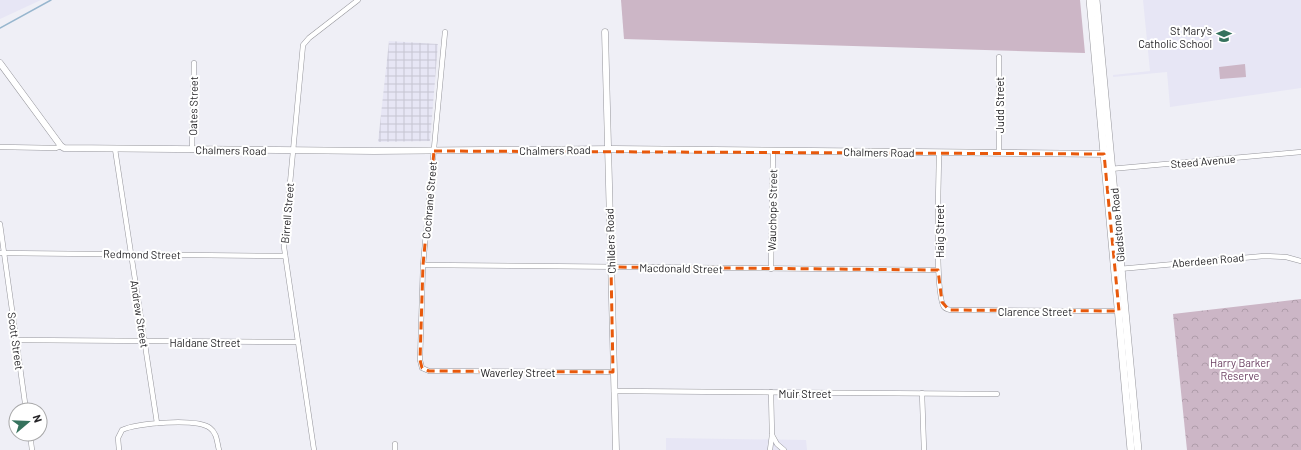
<svg xmlns="http://www.w3.org/2000/svg" width="1301" height="450" font-family="Barlow,sans-serif">
<defs>
<pattern id="industrial-grid" width="8" height="8" patternUnits="userSpaceOnUse"><rect width="8" height="8" fill="#e7e6f5"/><path d="M0 4h8M4 0v8" fill="none" stroke="#c6c5d2"/></pattern>
<pattern id="park-crowns" width="20" height="18" patternUnits="userSpaceOnUse"><rect width="20" height="18" fill="#ccb6c6"/><path d="M2 6a3 3 0 1 1 6 0M12 15a3 3 0 1 1 6 0" fill="none" stroke="#af9caa"/></pattern>
</defs>
<rect width="100%" height="100%" fill="#efeff6"/>
<g fill="#e7e6f5">
<polygon points="0,0 41,0 0,19"/>
<polygon points="1143,0 1301,0 1301,88 1170,107 1167,72 1113,77 1113,75 1150,71"/>
<polygon points="666,438 806,440 807,450 666,450"/>
</g>
<polygon fill="url(#industrial-grid)" points="389,41 438,44 430,141 378,142"/>
<g fill="#ccb6c6">
<polygon points="621,0 1080,0 1085,53 624,39"/>
<polygon points="1245,64 1246,77 1220,79 1219,67"/>
</g>
<polygon fill="url(#park-crowns)" points="1301,299 1301,450 1187,450 1173,314"/>
<g fill="none" stroke-linecap="round" stroke-linejoin="round">
<polyline stroke="#97b6ce" stroke-width="1.5" points="0,28 51,0"/>
<g stroke="#96969c" stroke-width="5.5">
<g id="minor">
<polyline points="445,32 423,265 420,360 422,368 429,371 613,372"/>
<polyline points="0,147 56,148 61,146"/>
<polyline points="115,149 157,423"/>
<polyline points="192,150 194,63"/>
<path d="M939,153C939,176 934,294 944,307C946,309 949,310 952,310L1120,311"/>
<polyline points="999,153 999,57"/>
<polyline points="1110,169 1301,152"/>
<polyline points="0,224 26,410"/>
<polyline points="0,253 285,256"/>
<polyline points="423,265 938,270"/>
<polyline points="771,269 773,151"/>
<polyline points="1119,269 1264,256 1286,257 1301,261"/>
<polyline points="16,340 298,342"/>
<polyline points="614,391 997,394"/>
<polyline points="922,393 924,450"/>
<polyline points="30,434 32,450"/>
<polyline points="772,435 777,444 784,450"/>
<path d="M119,450L118,438L122,430C136,423 197,418 210,428C217,433 217,442 219,450"/>
<polyline points="314,450 284,247 303,45 309,38 358,0"/>
<polyline points="395,450 395,444"/>
<polyline points="770,450 772,435 771,392"/>
</g>
</g>
<g stroke="#96969c" stroke-width="7">
<g id="tertiary">
<polyline points="605,32 616,450"/>
<polyline points="0,63 61,146 64,148 374,151 614,149 1107,154"/>
</g>
</g>
<g stroke="#96969c" stroke-width="8">
<g id="secondary">
<polyline points="1090,0 1131,450"/>
<polyline points="1096,0 1138,450"/>
</g>
</g>
<use href="#minor" stroke="#fff" stroke-width="4.5"/>
<use href="#tertiary" stroke="#fff" stroke-width="6"/>
<use href="#secondary" stroke="#fff" stroke-width="7"/>
</g>
<path fill="none" stroke="#e8590c" stroke-width="3" stroke-dasharray="8 5" stroke-linejoin="round" d="M434,151L1104,154L1119,311L949,310L942,302L938,270L611,267L613,372L429,371L422,368L420,360L423,265Z"/>
<defs>
<g id="school-bare" transform="scale(1.2)"><path d="M0-5L7-2L0 1L-7-2ZM-4 1L0 2.5L4 1V4Q0 6-4 4Z" fill="#35725d" stroke="#fff" stroke-width="2.5" paint-order="stroke"/></g>
</defs>
<g fill-rule="evenodd">
<use href="#school-bare" x="1224" y="36"/>
</g>
<g text-anchor="middle" dominant-baseline="central" stroke-width="4" stroke-linejoin="round" paint-order="stroke">
<g font-size="11" fill="#262528" stroke="#fff" text-anchor="end">
<text x="1212" y="30">St Mary's<tspan x="1212" dy="13">Catholic School</tspan></text>
</g>
<g font-size="11" fill="#262528" stroke="#fff">
<text transform="translate(999 105) rotate(-90)">Judd Street</text>
<text transform="translate(193 106) rotate(-89)">Oates Street</text>
<text transform="translate(231 150) rotate(1)">Chalmers Road</text>
<text transform="translate(555 150) rotate(-1)">Chalmers Road</text>
<text transform="translate(879 152) rotate(1)">Chalmers Road</text>
<text transform="translate(1203 161) rotate(-5)">Steed Avenue</text>
<text transform="translate(429 200) rotate(-85)">Cochrane Street</text>
<text transform="translate(772 210) rotate(-89)">Wauchope Street</text>
<text transform="translate(287 213) rotate(-85)">Birrell Street</text>
<text transform="translate(1117 225) rotate(-95)">Gladstone Road</text>
<text transform="translate(939 231) rotate(-90)">Haig Street</text>
<text transform="translate(610 241) rotate(-92)">Childers Road</text>
<text transform="translate(142 254) rotate(1)">Redmond Street</text>
<text transform="translate(1208 260) rotate(-5)">Aberdeen Road</text>
<text transform="translate(681 268) rotate(1)">Macdonald Street</text>
<text x="1035" y="311">Clarence Street</text>
<text transform="translate(140 314) rotate(81)">Andrew Street</text>
<text transform="translate(16 341) rotate(82)">Scott Street</text>
<text x="205" y="342">Haldane Street</text>
<text x="518" y="372">Waverley Street</text>
<text x="805" y="393">Muir Street</text>
</g>
<g font-size="11" fill="#6c4062" stroke="#fff">
<text x="1240" y="362">Harry Barker<tspan x="1240" dy="13">Reserve</tspan></text>
</g>
</g>
<g transform="translate(28 422) rotate(71)"><circle r="19" fill="#ffffff" stroke="#a8a8a9"/>
<path d="M0-3L7 15L0 10L-7 15Z" fill="#35725d"/>
<text y="-6" font-size="11" font-weight="bold" text-anchor="middle" fill="#262528">N</text>
</g>
</svg>
